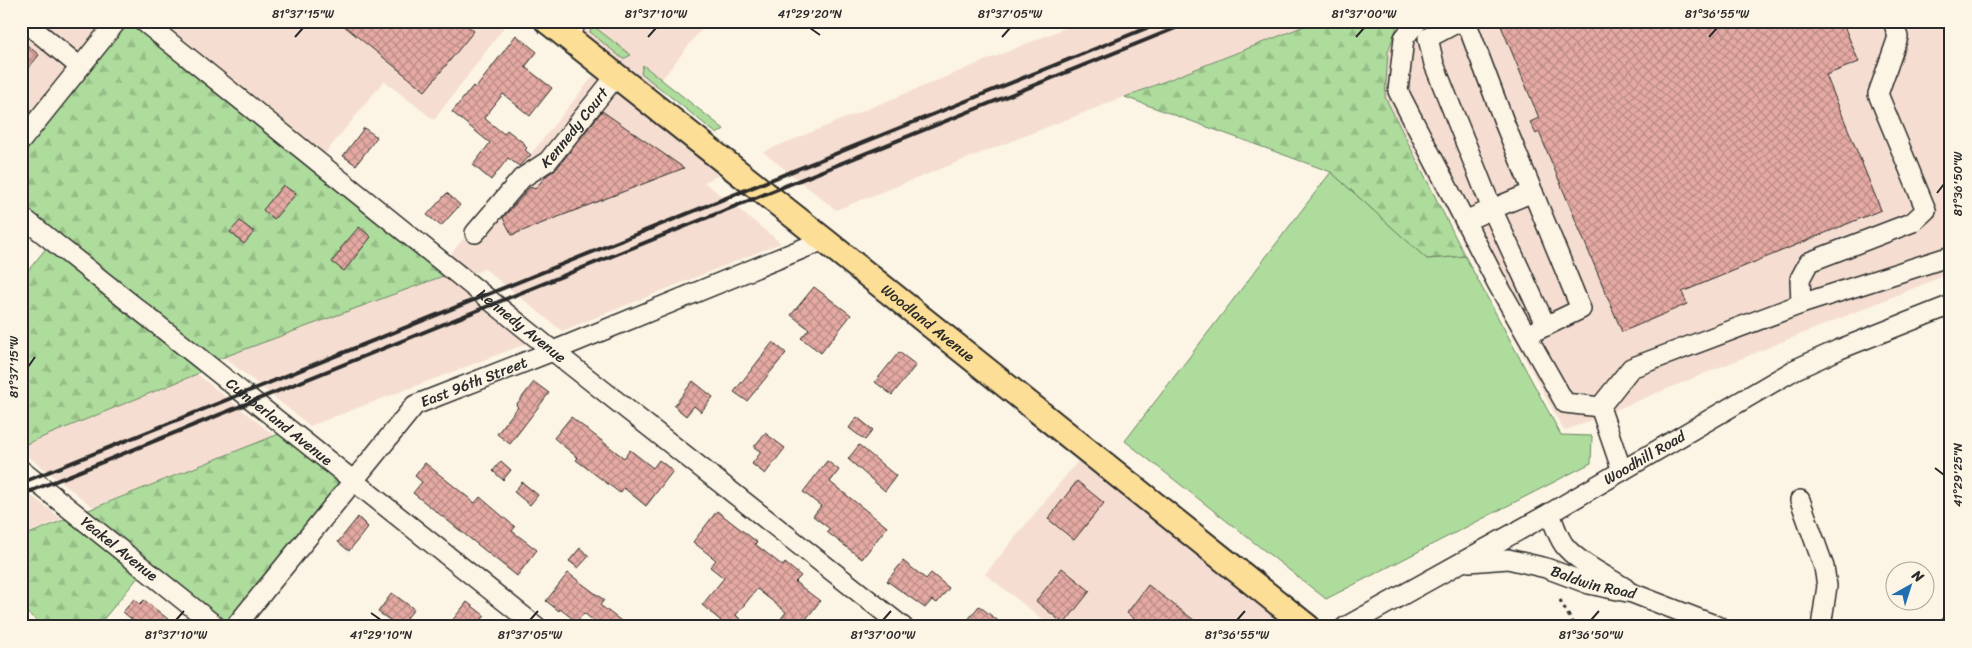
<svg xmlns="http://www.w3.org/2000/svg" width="1972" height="648" font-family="Sriracha,sans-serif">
<defs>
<pattern id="forest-firs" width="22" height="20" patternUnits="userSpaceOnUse" patternTransform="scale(1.25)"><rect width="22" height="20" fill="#aedc9c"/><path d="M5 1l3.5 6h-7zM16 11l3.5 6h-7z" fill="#96bd87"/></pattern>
<pattern id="building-cross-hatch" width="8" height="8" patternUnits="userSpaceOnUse" patternTransform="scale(1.25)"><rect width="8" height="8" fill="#e5aaa3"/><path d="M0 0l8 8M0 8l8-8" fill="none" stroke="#ba8b85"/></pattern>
</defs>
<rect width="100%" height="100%" fill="#fcf5e5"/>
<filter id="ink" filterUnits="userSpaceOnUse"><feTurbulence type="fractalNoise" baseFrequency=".02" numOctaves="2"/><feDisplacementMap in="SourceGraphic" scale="10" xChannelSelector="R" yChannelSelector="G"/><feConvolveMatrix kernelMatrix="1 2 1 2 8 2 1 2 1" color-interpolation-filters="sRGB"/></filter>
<g filter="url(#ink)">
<g fill="#f5ded1">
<polygon points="21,21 117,21 30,129 21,122"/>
<polygon points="143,21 509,21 434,120 384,81 318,162"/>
<polygon points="547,21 708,21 646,99 734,169 704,182 781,243 562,331 485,269 462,278 459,276 526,344 310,426 224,357 454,272 444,263 602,65"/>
<polygon points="1082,21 1317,21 836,210 763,152"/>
<polygon points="1404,21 1951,21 1951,273 1564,431 1385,97 1388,52"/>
<polygon points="197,374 275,436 93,507 21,451 21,446"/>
<polygon points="1087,450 1308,627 1052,627 985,574"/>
<polygon points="21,488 62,519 21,536"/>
</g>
<g fill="#aedc9c" stroke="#6c8464">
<polygon points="592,25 631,55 623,59 590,32"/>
<polygon points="643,65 724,129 717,134 641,73"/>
<polygon points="1331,172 1427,259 1465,256 1561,435 1592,436 1591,463 1326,599 1125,441"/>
</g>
<g fill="url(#forest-firs)" stroke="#6c8464">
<polygon points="117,21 143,21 454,272 224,357 207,364 197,374 21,446 21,279 52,241 21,216 21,140"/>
<polygon points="1317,21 1399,21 1388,52 1385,97 1465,256 1427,259 1331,172 1125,97"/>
<polygon points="289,430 353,481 235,627 217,627 145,569 97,627 45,627 21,608 21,537"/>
</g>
<g fill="url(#building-cross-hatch)" stroke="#2b2b2b">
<polygon points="338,21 462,21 474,31 425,91"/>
<polygon points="1499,21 1842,21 1859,62 1826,75 1881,210 1682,292 1687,304 1622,332 1539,132 1536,134 1530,122 1539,118"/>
<polygon points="516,35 537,52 525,67 552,88 530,116 503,94 484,118 504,134 507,130 525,144 524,145 527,148 525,150 531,155 519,166 508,158 491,180 473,165 490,143 452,112 473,86 476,88"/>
<polygon points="21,40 39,55 21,77"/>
<polygon points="602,111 684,168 512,235 503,218 530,187 535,189 546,176 557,168"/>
<polygon points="364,128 377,137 356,165 343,156"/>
<polygon points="283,185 296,194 274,219 263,210"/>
<polygon points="447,193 460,205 441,226 427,215"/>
<polygon points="240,221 254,232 244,244 230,232"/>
<polygon points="359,227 371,237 344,271 332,262 341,250 340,249"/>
<polygon points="814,287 851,315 821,353 801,338 809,329 791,315"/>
<polygon points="773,342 786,353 747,401 734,392"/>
<polygon points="899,352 916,365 892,395 875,382"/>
<polygon points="693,381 713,397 701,412 694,406 686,416 674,406"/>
<polygon points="534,382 549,393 510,444 497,434 518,407 516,405"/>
<polygon points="571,417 624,458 630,450 653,468 659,460 673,471 646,506 624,488 620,493 576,460 578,458 554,438"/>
<polygon points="857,417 873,430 865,440 849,428"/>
<polygon points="765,433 785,448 765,474 752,464 761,452 754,447"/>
<polygon points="859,445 896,476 885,491 848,459"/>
<polygon points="501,461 511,470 503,480 493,471"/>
<polygon points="827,461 839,470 830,482 887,527 862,559 827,532 830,529 813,516 821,506 803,492"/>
<polygon points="425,463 475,503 480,497 515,527 512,531 537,550 517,576 413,493 422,482 415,476"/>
<polygon points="1077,481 1104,503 1074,540 1048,519"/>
<polygon points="522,482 538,495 530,505 514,492"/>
<polygon points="717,511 757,542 755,544 783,566 785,563 801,576 795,582 820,601 800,627 788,627 780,620 786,612 757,589 736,615 740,619 733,627 716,627 721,621 702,605 724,578 710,567 716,560 693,542"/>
<polygon points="358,517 368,527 349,551 338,542"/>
<polygon points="580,548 589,556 578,568 569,561"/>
<polygon points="903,561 926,579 931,573 949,588 937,603 932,600 925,608 887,581"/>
<polygon points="1062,568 1090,591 1064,624 1036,601"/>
<polygon points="568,573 604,600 600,605 629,627 601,627 584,613 577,622 560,609 559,611 546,601"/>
<polygon points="1148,585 1203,627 1144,627 1127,613"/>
<polygon points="392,593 414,609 400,627 378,612"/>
<polygon points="134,599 140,604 144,600 178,627 141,627 123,612"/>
<polygon points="467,602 485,616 482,619 493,627 447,627"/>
<polygon points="979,606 1006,627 962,627"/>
</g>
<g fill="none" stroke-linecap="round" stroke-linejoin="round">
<g stroke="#2b2b2b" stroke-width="22">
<g id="minor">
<polyline points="24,21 80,67"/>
<path id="s1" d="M143,21L553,351L903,627"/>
<polyline points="1418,21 1404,38 1398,91 1497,283 1565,403 1600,407"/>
<polyline points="566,37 578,21"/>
<polyline points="21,141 117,21"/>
<polyline points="1533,192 1492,209 1546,326"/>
<path id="s2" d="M21,216L537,627"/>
<polyline points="1465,221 1492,209 1434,64 1428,38 1458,22 1469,29 1506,127 1581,309 1527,335"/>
<path id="s3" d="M475,233L522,178L548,161L616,76"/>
<polyline points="1801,304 1800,279 1809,262 1913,222 1926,210 1878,94 1898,37 1893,21"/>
<polyline points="1600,407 1631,368 1801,304 1951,256"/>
<polyline points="1600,407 1622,471"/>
<path id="s4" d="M21,470L217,627"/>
<polyline points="1800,500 1824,567 1827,586 1821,627"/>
<path d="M1550,513C1554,524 1557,535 1564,545C1577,562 1607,576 1625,588"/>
<path id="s5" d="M1469,562L1508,559L1546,568L1589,584L1632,593L1720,627"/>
<path id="s6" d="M235,627L415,405L553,351L824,240"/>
<path id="s7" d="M1345,627L1550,513L1796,369L1840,349L1951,305"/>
<polyline points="1949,627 1951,626"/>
</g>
</g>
<g stroke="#2b2b2b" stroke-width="28">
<g id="major">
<path id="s8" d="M547,21L824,240L1308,627"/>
</g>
</g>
<polyline stroke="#2b2b2b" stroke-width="3" stroke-dasharray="4 4" stroke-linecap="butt" points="1560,600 1575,627"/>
<use href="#minor" stroke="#fcf5e5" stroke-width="19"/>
<use href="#major" stroke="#fdde96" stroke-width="24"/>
<g stroke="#2b2b2b" stroke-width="4">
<polyline points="21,483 1164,21"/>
<polyline points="21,495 1193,21"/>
</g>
</g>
</g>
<path fill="none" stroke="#2b2b2b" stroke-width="2" d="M810,28L820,35M295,37L303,28M648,37L656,28M1002,37L1010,28M1356,37L1364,28M1709,37L1717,28M1937,193L1944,184M28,367L35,357M1935,468L1944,475M371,613L381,620M176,620L184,611M530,620L538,611M883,620L891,611M1237,620L1245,611M1591,620L1599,611"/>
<g text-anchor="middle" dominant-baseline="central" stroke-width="4" stroke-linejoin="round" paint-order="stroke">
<g font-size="15" fill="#2b2b2b" stroke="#fcf5e5">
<text stroke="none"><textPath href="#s3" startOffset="146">Kennedy Court</textPath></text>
<text stroke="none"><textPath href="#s8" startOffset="486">Woodland Avenue</textPath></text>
<text stroke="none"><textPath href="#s1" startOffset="486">Kennedy Avenue</textPath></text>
<text stroke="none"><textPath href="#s6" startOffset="349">East 96th Street</textPath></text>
<text stroke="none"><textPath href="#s2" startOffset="330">Cumberland Avenue</textPath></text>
<text stroke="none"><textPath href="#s7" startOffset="344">Woodhill Road</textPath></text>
<text stroke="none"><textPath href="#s4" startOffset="126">Yeakel Avenue</textPath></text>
<text stroke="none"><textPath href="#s5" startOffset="128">Baldwin Road</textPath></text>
</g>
</g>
<rect width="1972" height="648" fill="none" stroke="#fcf5e5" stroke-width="55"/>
<g transform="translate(1910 586) rotate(39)"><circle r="24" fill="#fcf5e5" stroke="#a8a49b"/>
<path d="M0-4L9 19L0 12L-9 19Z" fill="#1f6fb2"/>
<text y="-8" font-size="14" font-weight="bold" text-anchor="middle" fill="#2b2b2b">N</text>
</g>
<rect x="28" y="28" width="1916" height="592" fill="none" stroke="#2b2b2b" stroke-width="2"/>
<g font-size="12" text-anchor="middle" fill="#2b2b2b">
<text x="303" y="18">81°37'15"W</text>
<text x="656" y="18">81°37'10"W</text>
<text x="810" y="18">41°29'20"N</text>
<text x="1010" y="18">81°37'05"W</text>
<text x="1364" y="18">81°37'00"W</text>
<text x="1717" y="18">81°36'55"W</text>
<text transform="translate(1958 184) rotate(-90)" y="4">81°36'50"W</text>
<text transform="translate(14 367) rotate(-90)" y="4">81°37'15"W</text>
<text transform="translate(1958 475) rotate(-90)" y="4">41°29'25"N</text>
<text x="176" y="639">81°37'10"W</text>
<text x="381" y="639">41°29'10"N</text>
<text x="530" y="639">81°37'05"W</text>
<text x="883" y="639">81°37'00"W</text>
<text x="1237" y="639">81°36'55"W</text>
<text x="1591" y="639">81°36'50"W</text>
</g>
</svg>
